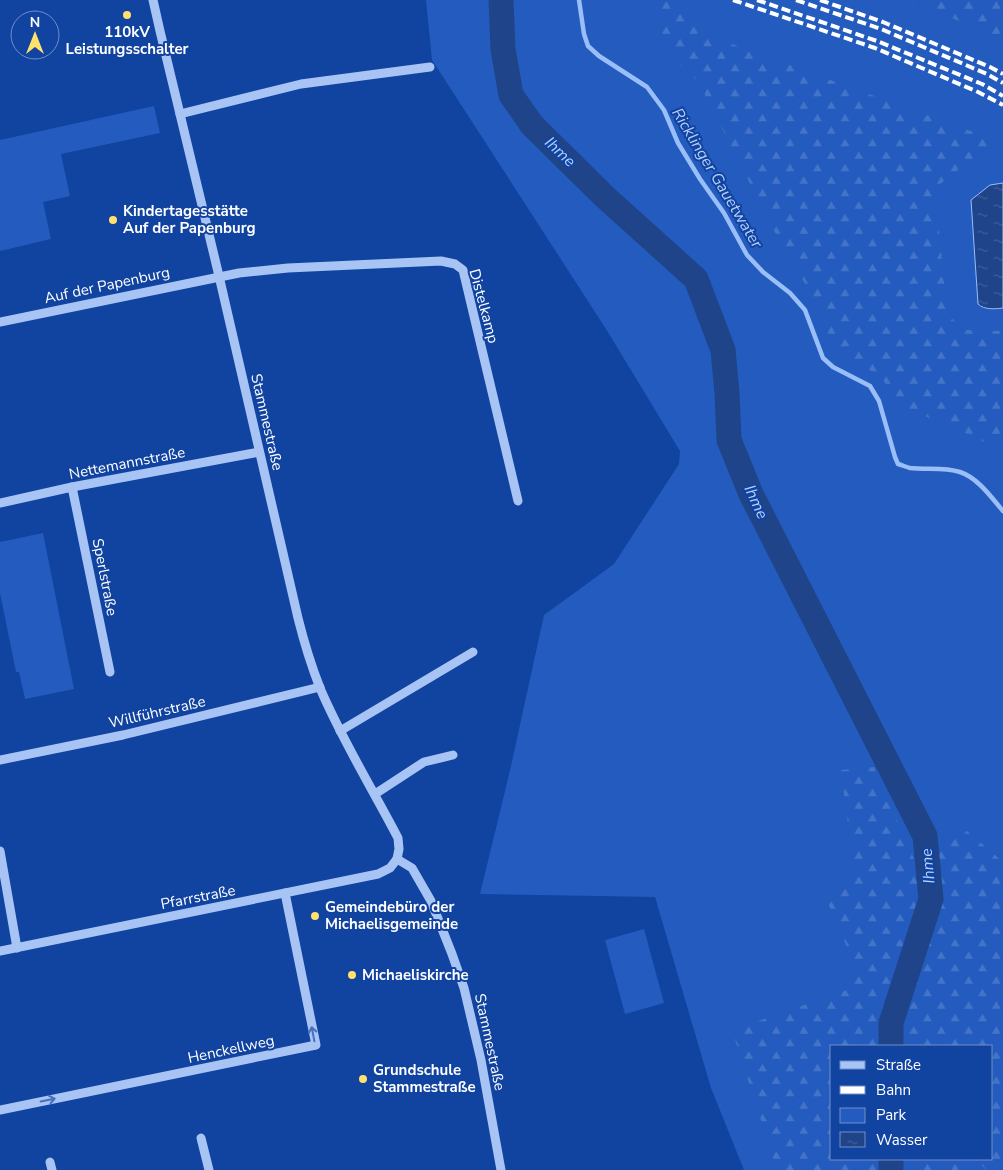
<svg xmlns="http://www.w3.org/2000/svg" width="1003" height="1170" font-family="'Nunito Sans',sans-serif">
<defs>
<pattern id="forest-firs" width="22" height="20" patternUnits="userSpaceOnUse" patternTransform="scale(1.25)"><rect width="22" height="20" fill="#235cbe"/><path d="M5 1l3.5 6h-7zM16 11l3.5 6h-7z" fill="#4474c8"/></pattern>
<pattern id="water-ripples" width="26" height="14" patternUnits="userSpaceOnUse" patternTransform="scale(1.25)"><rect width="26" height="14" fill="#1f448a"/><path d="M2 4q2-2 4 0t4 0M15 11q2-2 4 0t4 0" fill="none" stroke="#41609c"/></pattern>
</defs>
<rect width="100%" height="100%" fill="#1143a0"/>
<g fill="#235cbe" fill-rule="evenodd">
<path d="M426,0H1003V183L990,185L979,306L990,309L1003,308V1170H744L711,1088L655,897L480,894L511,766L544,615L614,564L679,464L680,451L606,329L432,60ZM832,1046H992V1159H832Z"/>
<polygon points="154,106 160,133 61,154 70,196 43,202 51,239 0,251 0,140"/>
<polygon points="43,533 74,689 25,699 19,672 16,672 0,593 0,542"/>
<polygon points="644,929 664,1003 625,1014 605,940"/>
</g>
<g fill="url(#forest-firs)" fill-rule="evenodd">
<polygon points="663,0 673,0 682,2 702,33 995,140 1003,147 1003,150 978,154 935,188 947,314 964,330 1003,331 1003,453 977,438 894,403 883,379 833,346 814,299 772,227 699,83 658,43"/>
<polygon points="908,0 1003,0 1003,39"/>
<path d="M874,767L914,859L967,831L1003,862V1170H986L979,1162H975L976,1170H777L732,1030L850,989L858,973L825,896L852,885L853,865L841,770ZM992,1046V1159H832V1046Z"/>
</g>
<path fill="url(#water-ripples)" stroke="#9abef8" d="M1003,183V308C995,309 984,310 978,304L971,200L990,185Z"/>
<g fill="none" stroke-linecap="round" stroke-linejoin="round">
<path stroke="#9abef8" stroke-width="4.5" d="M579,0L584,34L588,46L599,56L647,87L664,110L678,143L700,179L724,213L747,255L763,272L790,293L805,310L823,358L833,367L870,386L879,401L895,457L898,464C902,465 906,467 910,468C926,470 944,467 960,472C978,478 991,497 1003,511"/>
<g stroke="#1f448a" stroke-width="25">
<polyline points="501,0 503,49 511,95 532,125 605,197 696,279 723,350 727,393 729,440 751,494 925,836 931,899 891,1023 891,1046"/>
<polyline points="891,1159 891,1170"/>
</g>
<g stroke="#a8c4f5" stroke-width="9">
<path d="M153,0L160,31L219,276L298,618C304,642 311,665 320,688C342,740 372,788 398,838L399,849L397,859"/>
<polyline points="180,114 301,84 430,67"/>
<polyline points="0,322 239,273 288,268 441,261 455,264 463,270 518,501"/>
<polyline points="72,487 110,672"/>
<polyline points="0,503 72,487 259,452"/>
<polyline points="340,731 473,652"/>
<polyline points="0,760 123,735 320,687"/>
<polyline points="375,794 424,762 453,755"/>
<polyline points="0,851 17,948"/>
<polyline points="397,859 412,868 431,901 452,954 464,988 481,1060 501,1170"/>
<polyline points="0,951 378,874 390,868 397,859"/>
<polyline points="0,1110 316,1045 285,893"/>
<polyline points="201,1138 209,1170"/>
<polyline points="50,1162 52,1170"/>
</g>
<g stroke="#fff" stroke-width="4" stroke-dasharray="9 4" stroke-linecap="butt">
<polyline points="733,0 875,48 978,92 1003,105"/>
<polyline points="757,0 877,41 982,84 1003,96"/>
<polyline points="796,0 881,29 987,74 1003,83"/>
<polyline points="820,0 883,22 990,67 1003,74"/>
</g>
</g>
<defs><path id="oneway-shaft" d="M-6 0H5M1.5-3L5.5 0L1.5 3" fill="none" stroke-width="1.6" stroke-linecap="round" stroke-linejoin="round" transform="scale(1.25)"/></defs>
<g stroke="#4670be">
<use href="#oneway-shaft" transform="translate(313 1034) rotate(-101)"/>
<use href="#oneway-shaft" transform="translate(48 1100) rotate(-12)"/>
</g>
<g fill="#ffe16c" stroke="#1143a0" stroke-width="2">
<circle cx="127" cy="15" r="5"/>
<circle cx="113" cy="220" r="5"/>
<circle cx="315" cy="916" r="5"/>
<circle cx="352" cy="975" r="5"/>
<circle cx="363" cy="1079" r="5"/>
</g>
<g text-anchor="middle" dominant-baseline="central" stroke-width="4" stroke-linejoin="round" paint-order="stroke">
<g font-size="15" font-weight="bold" fill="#fff" stroke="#1143a0" text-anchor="start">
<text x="127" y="32" text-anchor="middle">110kV<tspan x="127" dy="17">Leistungsschalter</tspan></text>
<text x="123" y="211">Kindertagesstätte<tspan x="123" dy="17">Auf der Papenburg</tspan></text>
<text x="325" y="907">Gemeindebüro der<tspan x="325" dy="17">Michaelisgemeinde</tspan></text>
<text x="362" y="975">Michaeliskirche</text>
<text x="373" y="1070">Grundschule<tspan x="373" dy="17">Stammestraße</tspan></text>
</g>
<g font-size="15" fill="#fff" stroke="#1143a0">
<text transform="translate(107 285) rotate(-12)">Auf der Papenburg</text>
<text transform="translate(484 306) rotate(75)">Distelkamp</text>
<text transform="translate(267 422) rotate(77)">Stammestraße</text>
<text transform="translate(127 463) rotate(-11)">Nettemannstraße</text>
<text transform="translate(105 577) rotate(79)">Sperlstraße</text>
<text transform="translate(157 712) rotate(-13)">Willführstraße</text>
<text transform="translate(198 897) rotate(-11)">Pfarrstraße</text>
<text transform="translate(490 1042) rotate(78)">Stammestraße</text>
<text transform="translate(231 1049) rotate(-12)">Henckellweg</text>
</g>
<g font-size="16" font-style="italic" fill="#b5cffb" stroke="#1143a0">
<text transform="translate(560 152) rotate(43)">Ihme</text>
<text transform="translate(717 178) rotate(59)">Ricklinger Gauetwater</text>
<text transform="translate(756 502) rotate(65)">Ihme</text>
<text transform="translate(928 866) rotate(-95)">Ihme</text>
</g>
</g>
<rect x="830" y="1045" width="162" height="115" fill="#1143a0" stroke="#708ec6"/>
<rect x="840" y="1061" width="25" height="8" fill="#a8c4f5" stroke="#708ec6"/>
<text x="876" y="1070" font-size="15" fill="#ffffff">Straße</text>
<rect x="840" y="1086" width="25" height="8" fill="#ffffff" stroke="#708ec6"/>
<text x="876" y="1095" font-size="15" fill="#ffffff">Bahn</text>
<rect x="840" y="1108" width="25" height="15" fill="#235cbe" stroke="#708ec6"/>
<text x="876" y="1120" font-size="15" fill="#ffffff">Park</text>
<rect x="840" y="1132" width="25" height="15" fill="url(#water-ripples)" stroke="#708ec6"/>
<text x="876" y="1145" font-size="15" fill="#ffffff">Wasser</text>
<g transform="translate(35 35)"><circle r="24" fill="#1143a0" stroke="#708ec6"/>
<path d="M0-4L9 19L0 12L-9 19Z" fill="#ffe16c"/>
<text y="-8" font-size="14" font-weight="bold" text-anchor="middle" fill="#ffffff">N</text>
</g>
</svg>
